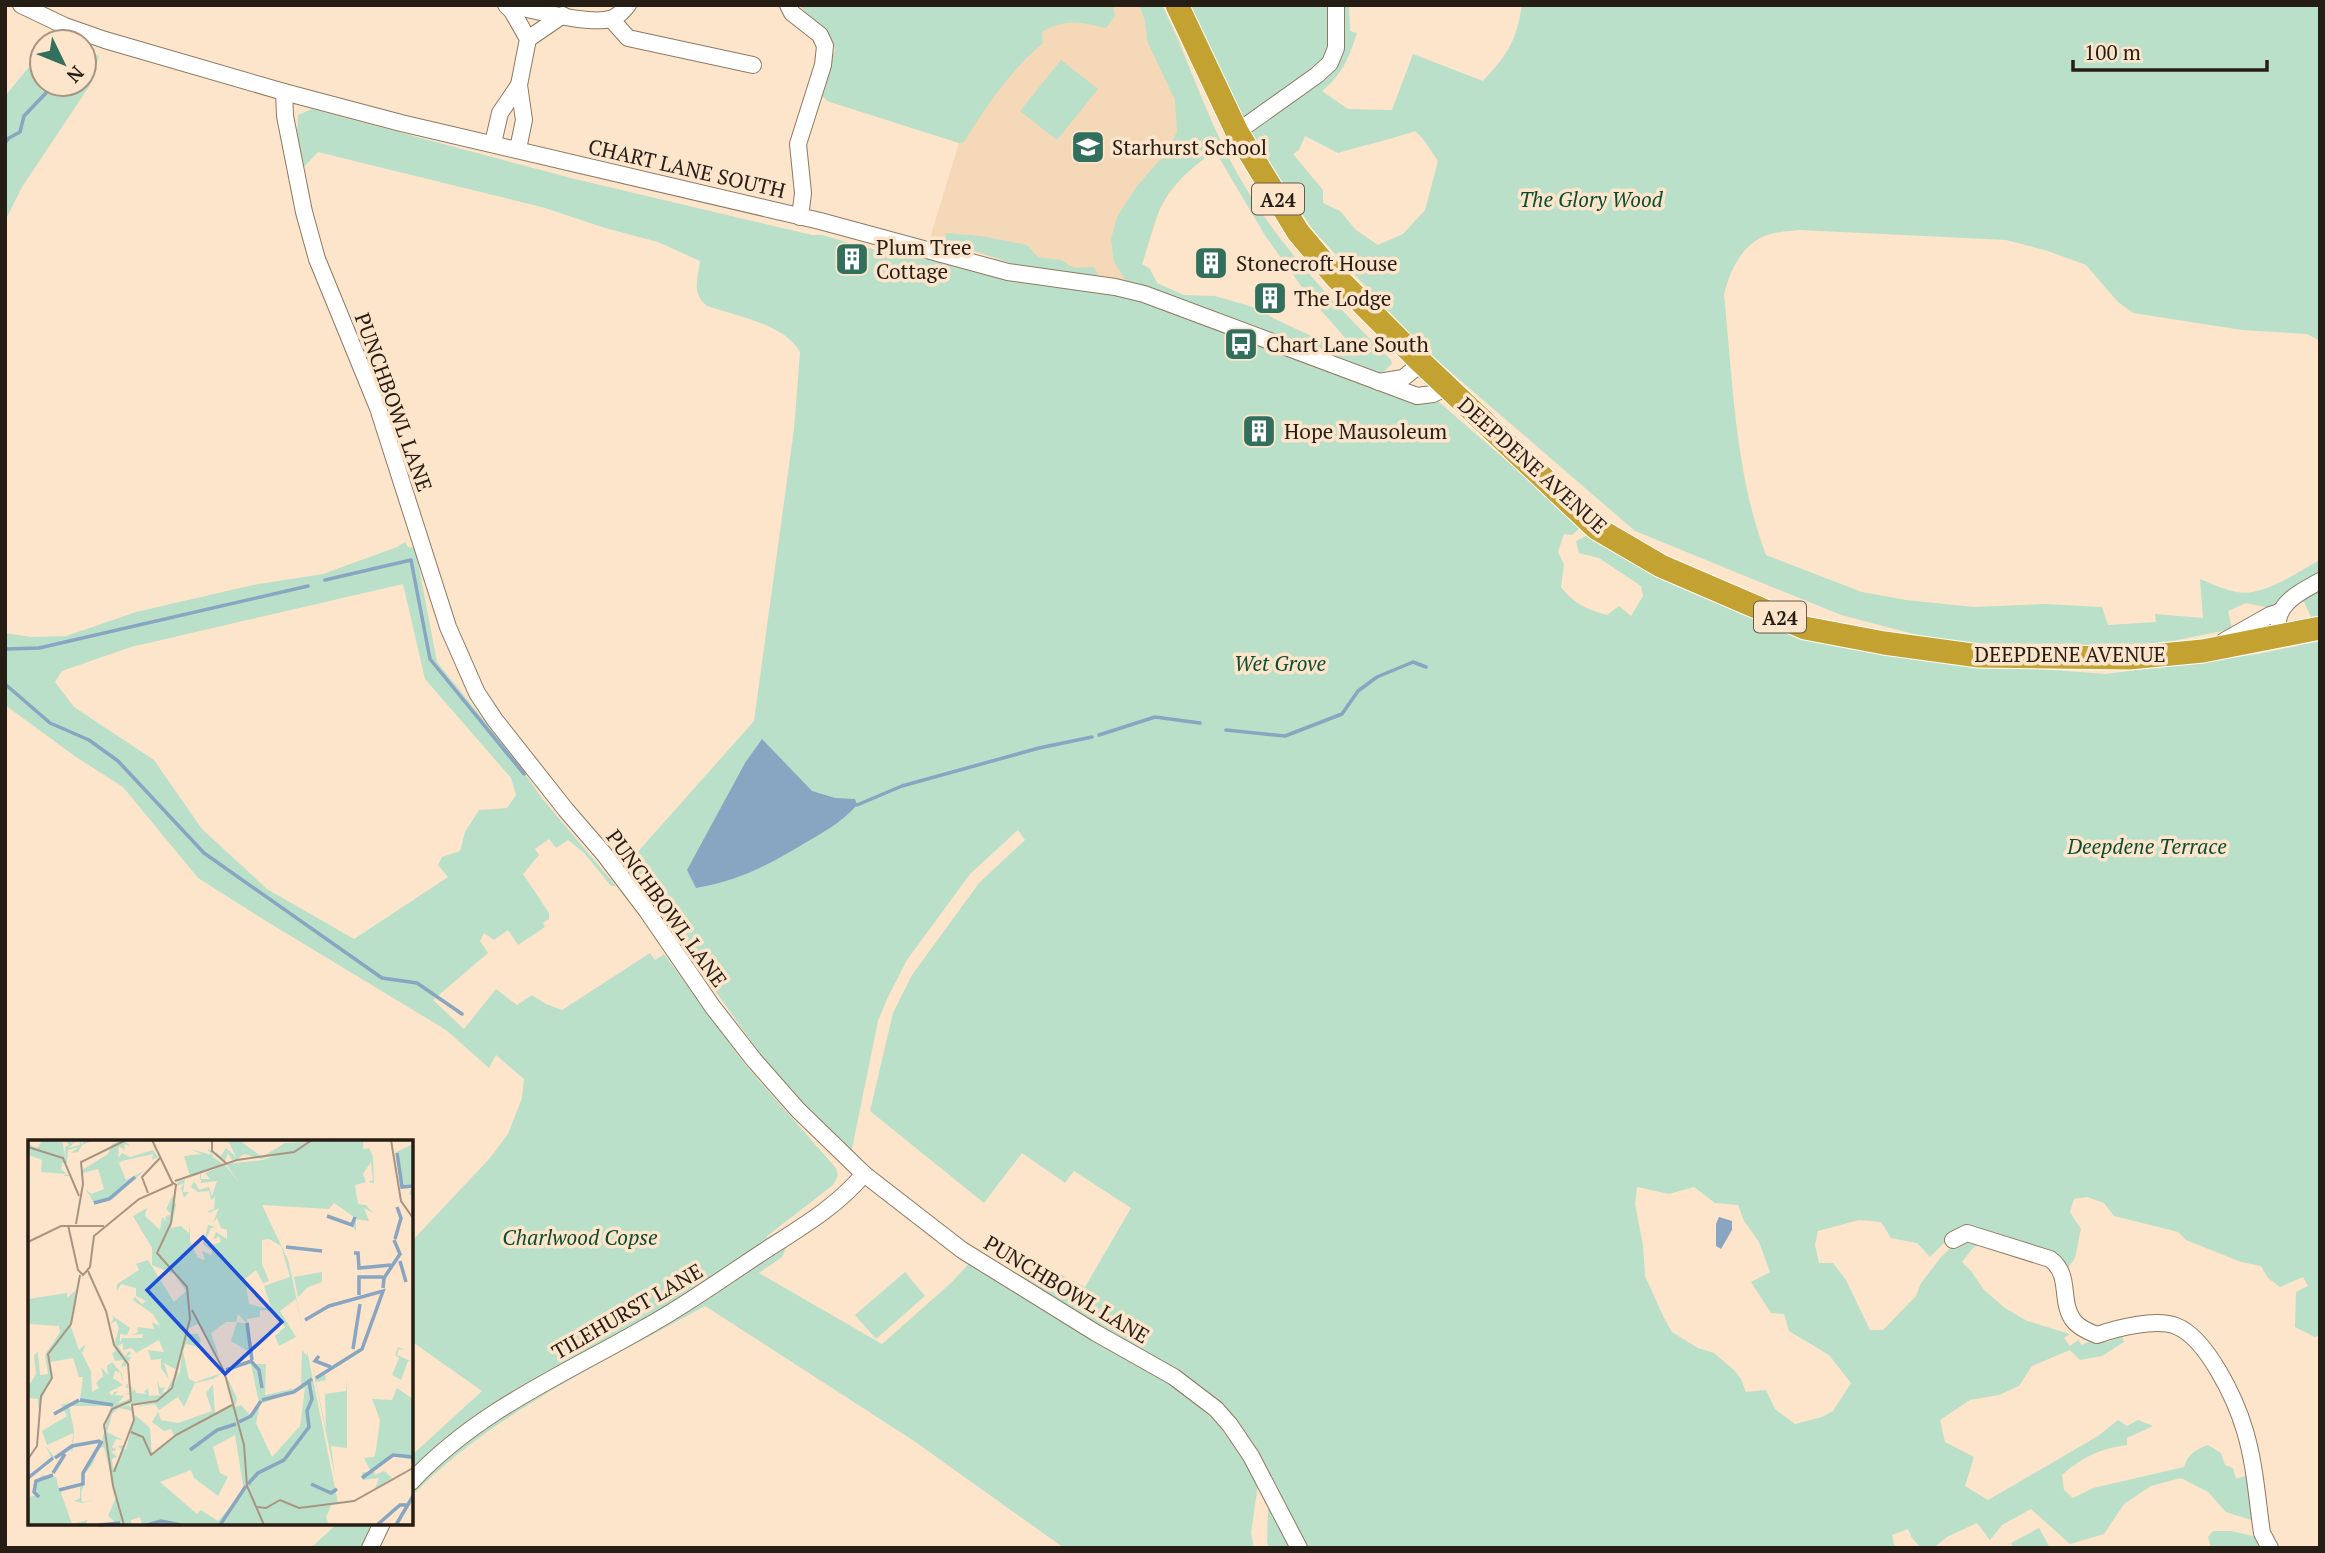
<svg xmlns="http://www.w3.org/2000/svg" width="2325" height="1553" font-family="'PT Serif',serif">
<rect width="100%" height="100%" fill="#fde5cb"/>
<polygon fill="#f5d8b8" points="859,5 1162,5 1180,42 1215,151 1190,168 1168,195 1159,211 1135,286 1014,264 930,238 959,143 827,101"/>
<g fill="#bae0c9" fill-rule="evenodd">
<path d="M799,5H1113L1115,16L1106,28C1081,22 1065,18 1042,32L1043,43C1011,70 986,106 964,142L959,143L827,101L821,95L835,49L826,33Z"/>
<path d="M1139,5H1162C1190,63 1211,130 1244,185C1283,251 1337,306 1391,360L1392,364L1381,374H1369L1128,284L1114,262L1111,239L1117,217L1137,186L1165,154L1177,132L1175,100L1147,41L1145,20ZM1215,151L1266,237L1309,297L1356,350L1324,342L1273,318L1260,309L1215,296L1184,295L1157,283L1150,269L1142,264C1148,247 1152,228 1159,211C1170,185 1192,167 1215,151Z"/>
<path d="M1189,5H1349L1350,31L1357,33C1349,58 1342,75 1322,91L1348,109L1392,110L1413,54L1483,81C1508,54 1516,42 1522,5H2320V341L2307,334L2242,330L2133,313L2118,302L2086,265L2048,251L2006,240L1800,230C1788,231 1773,232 1762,237C1740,248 1729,273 1724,295C1733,382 1735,473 1766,555L1862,592L1906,600L1974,607L2044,604L2102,607L2108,625L2156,622L2155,614L2203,618L2200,579C2212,584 2225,590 2237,592C2262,597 2298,572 2320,560V618L2312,619L2304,602L2294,591L2270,608L2246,603L2228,611L2232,629L2153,645L2068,652L1960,646L1841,615L1635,531L1425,350L1313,230L1279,179L1259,143L1248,135ZM1415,131L1423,139L1438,161L1425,210L1403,234L1378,245L1356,230L1340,211L1323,203V190L1293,154L1299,150L1305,136L1338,153C1363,145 1390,140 1415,131Z"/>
<path d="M64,36L88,43L87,52L99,56L92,82L22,187L5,221V96L29,67L42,37L57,41ZM84,42V84H42V42Z"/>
<polygon points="1061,60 1098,89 1057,140 1020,111"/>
<path d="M312,109L575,179L812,235H822L879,251L885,247L1003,276L1090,287L1141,300L1222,329L1236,342L1253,341L1385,393L1439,402L1582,526L1572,535L1564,534L1558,552L1564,564L1561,587C1573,603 1588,610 1607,615L1619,606L1631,616L1643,596L1641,586L1599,558L1579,553L1576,541L1596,531L1751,610L1974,664L2106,674L2258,654L2320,641V1335L2315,1337L2295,1327L2296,1292L2308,1286L2303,1277L2280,1287L2268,1278L2261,1266L2241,1262L2186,1240L2178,1232L2114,1216L2104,1203L2087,1197L2074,1199L2070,1212L2081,1229L2075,1258L2067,1269L2008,1243L1947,1240L1930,1257L1917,1243L1891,1238L1881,1222L1859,1220L1818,1231L1815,1245L1819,1263H1833L1846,1280L1870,1330H1883L1916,1296L1921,1283L1941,1257L1959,1240L1982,1243L1973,1248L1962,1262L1971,1271L1984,1290L2005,1308L2027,1321L2070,1334L2064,1338L2070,1346L2078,1340L2082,1345L2093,1339L2108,1342L2122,1336L2124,1342L2102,1356L2080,1360L2070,1350L2032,1366L2019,1386L1999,1395L1970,1400L1940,1420L1945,1442L1974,1457L1965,1486L1988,1500L2098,1436L2118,1420L2127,1426L2138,1420L2153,1426L2127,1438V1445C2101,1448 2081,1458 2062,1475L2064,1490L2073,1498L2093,1488L2184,1467C2188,1454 2195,1450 2208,1445L2221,1453L2225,1465L2233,1468L2236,1479L2248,1475L2257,1522L2226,1512L2208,1492L2181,1478L2151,1486L2124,1504L2104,1534L2070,1544L2031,1509L2002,1525L1990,1540L1977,1523L1947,1537L1933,1548H1921L1912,1538L1908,1529L1892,1535L1895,1548H1269L1267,1542L1268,1508L1282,1504L1267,1473L1176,1372L1018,1277L1058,1273L1085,1287L1131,1208L1074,1171L1065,1183L1022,1153L984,1203L870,1111L893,1013L912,975L979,883L1025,840L1018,830L970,874L907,960L888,997L878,1021L852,1149L847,1151L763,1058L626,865L754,721L794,429L800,352C785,324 736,316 707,306C691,292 698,280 700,261L658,242L605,228L545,208L318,152L304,167L297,137L298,115ZM1637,1187L1669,1194L1694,1187L1715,1203L1738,1205L1744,1221L1759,1242L1770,1272L1751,1282L1771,1313L1784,1314L1789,1331L1829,1355L1851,1383L1833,1411L1822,1417L1795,1424L1775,1409L1766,1390L1746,1392L1741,1379L1735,1371L1714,1353L1698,1348L1672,1332L1664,1318L1645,1276L1643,1245L1635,1204Z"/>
<polygon points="946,233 981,236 1027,245 1038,257 1061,260 1074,268 1094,267 1100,279 1014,264 945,241"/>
<path d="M405,542L408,547L414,548L417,557L437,662L513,756L541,797L616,886H611L584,853L568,840L556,848L549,839L535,849L539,855L523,874L549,913V919L543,923L545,927L518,945L508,930L494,940L484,933L480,941L488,953L433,1000L464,1029L496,989L517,1005L532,995L546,1004L562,1010L650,953L655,960L664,954L748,1068L836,1168L838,1176L833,1185L766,1237L788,1244L782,1257L759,1273L882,1344L952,1282L971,1261L1152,1373L1188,1397L1215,1421L1243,1457L1258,1485L1251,1533L1254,1548H1064L914,1441L705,1306C603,1363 493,1412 411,1497V1456L482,1391L411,1341V1242L490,1158L508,1134L522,1098L524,1079L496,1055L489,1068L446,1030L266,921L198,878L123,787L76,757L5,705V633L32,637L66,636L136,612L253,585L323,574L397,547ZM403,584L425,679L511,778L516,795L507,808L479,810L465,832L460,851L442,857L438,865L448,877L354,939L267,889L202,829L154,760L74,707L55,682L62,671L131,647Z"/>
<polygon points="905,1272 925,1296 876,1339 855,1315"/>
<polygon points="338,1523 392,1523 380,1548 308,1548 314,1545"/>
<polygon points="2039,1528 2050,1548 2013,1548 2011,1543"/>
<polygon points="2213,1531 2231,1531 2257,1537 2262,1548 2211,1548 2208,1537"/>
</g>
<g fill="#88a5c1">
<path d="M762,739L812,791L835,798L855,799L857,805C840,824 822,833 800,846C764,867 738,881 696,888L687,870L745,763Z"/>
<polygon points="1719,1217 1732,1221 1732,1230 1721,1249 1716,1246 1716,1224"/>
</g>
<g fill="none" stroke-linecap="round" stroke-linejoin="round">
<g stroke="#88a5c1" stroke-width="3.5">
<polyline points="68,42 72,34"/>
<polyline points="5,143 9,138 20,132 24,116 46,93 49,84"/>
<polyline points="325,580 411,560 430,659 524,774"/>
<polyline points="5,649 39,648 308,586"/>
<polyline points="5,684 50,723 89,740 118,761 204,853 382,978 417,983 462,1014"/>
<polyline points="1226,730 1285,736 1342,714 1358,691 1377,677 1413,662 1426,667"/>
<polyline points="1099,735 1155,717 1200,723"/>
<polyline points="857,805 902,786 1039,748 1092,737"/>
</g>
<g stroke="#8e7961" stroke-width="18">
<g id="minor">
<polyline points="21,5 65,26 105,40 284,92 401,123 820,221 1008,272 1115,287 1144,294 1417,396 1433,394 1447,387"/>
<polyline points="506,5 512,11 528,39 519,85 524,120 518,149"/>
<path d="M509,5C533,10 589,25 610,19C618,17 623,11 628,5"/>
<polyline points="788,5 792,13 820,35 825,46 823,65 798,144 803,193 800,217"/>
<polyline points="611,19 628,38 753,65"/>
<polyline points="528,39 563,15"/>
<polyline points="284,92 285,116 304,212 317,259 378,408 448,627 477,693 495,720 566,810 604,854 647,911 712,1006 754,1060 798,1110 864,1174 962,1250 1096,1333 1174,1377 1216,1409 1230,1425 1251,1456 1299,1548"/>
<polyline points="1237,132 1317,75 1330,63 1336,48 1336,5"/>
<polyline points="493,143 500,113 519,85"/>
<polyline points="1379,382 1403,378 1422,363"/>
<path d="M2278,621C2280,601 2304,590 2320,581"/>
<polyline points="2224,641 2270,615 2279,612"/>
<path d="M1953,1240L1967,1233L2050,1259C2072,1275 2059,1300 2073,1320C2078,1327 2089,1332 2097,1335C2117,1328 2156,1318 2176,1326C2207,1338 2236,1400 2245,1431C2255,1464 2257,1499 2262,1533L2270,1548"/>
<path d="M411,1482C478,1410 563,1375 646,1327C690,1303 730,1273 772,1246C805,1225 838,1205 864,1174"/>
<polyline points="370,1548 382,1523"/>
</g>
</g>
<g stroke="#fff" stroke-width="25">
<polyline id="highway" points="1177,5 1237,132 1298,232 1335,276 1422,363 1596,528 1661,566 1805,628 1884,643 1979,656 2129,658 2203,651 2320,628"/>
</g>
<use href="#minor" stroke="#fff" stroke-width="16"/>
<use href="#highway" stroke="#c4a231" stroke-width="23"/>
</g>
<defs>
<g id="school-square" transform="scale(1.75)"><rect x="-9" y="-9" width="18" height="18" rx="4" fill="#32705d" stroke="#fde5cb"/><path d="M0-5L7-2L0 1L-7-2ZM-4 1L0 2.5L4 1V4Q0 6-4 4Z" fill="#fff"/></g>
<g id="building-square" transform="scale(1.75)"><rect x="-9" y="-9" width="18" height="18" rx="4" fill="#32705d" stroke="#fde5cb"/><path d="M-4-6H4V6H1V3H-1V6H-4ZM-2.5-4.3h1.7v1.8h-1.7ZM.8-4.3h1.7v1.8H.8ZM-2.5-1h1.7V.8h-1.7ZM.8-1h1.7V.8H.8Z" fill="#fff"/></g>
<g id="bus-square" transform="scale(1.75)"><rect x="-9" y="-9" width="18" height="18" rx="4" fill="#32705d" stroke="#fde5cb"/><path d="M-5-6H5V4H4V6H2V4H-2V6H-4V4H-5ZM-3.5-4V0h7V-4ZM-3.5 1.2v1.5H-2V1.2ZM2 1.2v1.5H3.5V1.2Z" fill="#fff"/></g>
</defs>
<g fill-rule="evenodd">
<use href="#school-square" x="1088" y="147"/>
<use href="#building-square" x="852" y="259"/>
<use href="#building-square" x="1211" y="263"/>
<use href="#building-square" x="1270" y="298"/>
<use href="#bus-square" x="1241" y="344"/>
<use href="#building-square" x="1259" y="431"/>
</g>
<g text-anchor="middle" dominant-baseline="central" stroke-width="7" stroke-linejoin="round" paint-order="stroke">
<g fill="#fde5cb" stroke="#66594b" stroke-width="2">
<rect x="1252" y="183.5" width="52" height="31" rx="5"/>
<rect x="1754" y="601.5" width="52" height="31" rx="5"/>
</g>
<g font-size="19" font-weight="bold" fill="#261d14">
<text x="1278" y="199">A24</text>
<text x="1780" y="617">A24</text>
</g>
<g font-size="21" fill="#261d14" stroke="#fde5cb" text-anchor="start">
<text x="1112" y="147">Starhurst School</text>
<text x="876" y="247">Plum Tree<tspan x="876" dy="24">Cottage</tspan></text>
<text x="1236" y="263">Stonecroft House</text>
<text x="1294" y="298">The Lodge</text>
<text x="1266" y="344">Chart Lane South</text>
<text x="1284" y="431">Hope Mausoleum</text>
</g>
<g font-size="21" fill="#261d14" stroke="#fde5cb">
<text transform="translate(687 168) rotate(13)">CHART LANE SOUTH</text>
<text transform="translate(394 402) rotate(70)">PUNCHBOWL LANE</text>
<text transform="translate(1533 465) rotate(42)">DEEPDENE AVENUE</text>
<text x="2070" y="654">DEEPDENE AVENUE</text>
<text transform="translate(667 908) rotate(54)">PUNCHBOWL LANE</text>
<text transform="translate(1067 1289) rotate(31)">PUNCHBOWL LANE</text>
<text transform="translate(627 1311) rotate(-30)">TILEHURST LANE</text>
</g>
<g font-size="21" font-style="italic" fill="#0a4e30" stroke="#fde5cb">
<text x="1591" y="199">The Glory Wood</text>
<text x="1280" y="663">Wet Grove</text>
<text x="2147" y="846">Deepdene Terrace</text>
<text x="580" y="1237">Charlwood Copse</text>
</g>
</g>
<g transform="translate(28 1140)">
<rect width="385" height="385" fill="#fde5cb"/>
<path d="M15,0H34L38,20L37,7L41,5L37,0H50L40,8L52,5L51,0L54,4L57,0H66L54,5L50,12L43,13L51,7L40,10L39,23H34L33,29L41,36H35L40,34L13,32L14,20L0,15V4L9,8ZM96,0L102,6L96,4L97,10L91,6L90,18L94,13L102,17L125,10L130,17L124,20L125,14L84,23L96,21L91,23L98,40L116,31L84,60L66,64L61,54L52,55L60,54L58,49L63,54L76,49L70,29L55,33L54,30L80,14L84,4ZM200,0H211L234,17L257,3L335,0V9L341,8L345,17L346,43L340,42L345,40L343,22L335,34L338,42L327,45L330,64L338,65L345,73L336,68L341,81L328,79V91L323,85L326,77L306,63L301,69L234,65L260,120L264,137L277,200L268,159L252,171L268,197L251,206L247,196L257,187L245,171L232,170V177L219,179L225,224H238L237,255L273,247L274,210L279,216V210L310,363H300L304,364L298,377L301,385H114L112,377L103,380V385L73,384L87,382L80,376L88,357L76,307L71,308L64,325L56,334V344L53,353L54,362L65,360L54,363L46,361L52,358V346L32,350L44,384L60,380L57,385H0V357L9,355L5,348L14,335L28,337L31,349L54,344L55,332L74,300L83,266H41L46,291L45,305L69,300L46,306L44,312L42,308L37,314L24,319L18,306L26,317L30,316L44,305L45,293L19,305L14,291L39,276L33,265L52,260L55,237H51L45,218L22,222L23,238L10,269V259L0,258V247L8,234L6,215L10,212L12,235L20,234L17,215L32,192L31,186L0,184V159L39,153V158L48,150L51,135L42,184L51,210L58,204L54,213L63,232L64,252L71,248L68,243L75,236L73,227L80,235L79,226L84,222L94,234L95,242L92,232L87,231L85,238L95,245L81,252L84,256L86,252L90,251L87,255L96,256L89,264L103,258V254H95L101,253L103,247L98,248V245L103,242L99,246L104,247L105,252L107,248L108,253L119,254L116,252L120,248L121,256L135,255L131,254L129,240L132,248L137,247L134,253L138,252L149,230L136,223L141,239L133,228V219L123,220L120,210L136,212L131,200L108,213L104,208L95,210V203L90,206L97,216L101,211L103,214L98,217H103L100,223L97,226L93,227L96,220L87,221L84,213L88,211L81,186L87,202L91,188L88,181L82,184L86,178L82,174L102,188L99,195L92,194V203L94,198H114L115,194L104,195L110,192L109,187L126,189L124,182L132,186L125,174L106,161L105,159L107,157L114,164L118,161L108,156V148L93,144L89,151V144L111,130L108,124L120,120L146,162L158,151L146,134L124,125V108L105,76L119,68L117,76L132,90L134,77L139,82L137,77L143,74L138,69L145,55L148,65L143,88L153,86L161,93L162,86V101L170,118L177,120L174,111L183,115L184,111L175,104L180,85L188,87L183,88L177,102L180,106L193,102L191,96L185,100L188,92L199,99V90L193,88L189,78L185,83L191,68L181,73L180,71L186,69L187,57L183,60L181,51L170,52L163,47L166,41L171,50L181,47L184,56L189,41L173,43V40H172V34L157,39L155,52H161L156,58L153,48L156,43L148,46L150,42L162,37L156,16L174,14L162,9L184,15L179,9L183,10L185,17L195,24L173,33V39H182L177,33L197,25L210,41L198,24L235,20L253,13L233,19L216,14L210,19L204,20L200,13L196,23L187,15L188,12L193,16L198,8L208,17ZM241,99L253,106L262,137L236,146L243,167L236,168L221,164L217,139L228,130L235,143L241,141L234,124V100ZM210,174L219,184L209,182L203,201L218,210L223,220L196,230L223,224L231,263L223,276L213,265L207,267L209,258L198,235L205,266L187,274L185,244L178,253L184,271L150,283L133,280L130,272L124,282L136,291L143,289L146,296L124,315L122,288L107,275L98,309H94L98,305L90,306L95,311L85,329L84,319L89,317L83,311H87L88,306L86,309L84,307L88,299L95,300L79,292L84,274L91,268L105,271L101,265L93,267L100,264L126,262L140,252L149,238L154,209L152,232L144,249L130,261L107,267L127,264L131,270L150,257L156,267L167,243L185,239L194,233L167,242L161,239L155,211L158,204L170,207L173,201L170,194H159L161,188L170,184L192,219L183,193L198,182H208ZM277,248L272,286L244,317L228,283L232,264ZM207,295L216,351L190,381L173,370L169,374L132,342L163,330L166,338L190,356L200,337L192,333L185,307ZM385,4V56L381,54L384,46L373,48L368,12ZM294,132V142L280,147L270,157L266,137ZM370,207L377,210L371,209L369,215L385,222L380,221L373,240L364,235L371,218L367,215ZM283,220L287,237L303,229L297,234L298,240L288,242L298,289L297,254L318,251L319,240V308L303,306L307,336ZM369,248L385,259V320L366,316L346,330L347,335L356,331L364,338L347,349L351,338L335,340L334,332H343L336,318L346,317L348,310L352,280L344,259L364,260Z" fill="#bae0c9" fill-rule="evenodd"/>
<path fill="none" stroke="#88a5c1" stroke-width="3.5" d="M369,13L374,47L385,46M66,63L81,59L107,37M299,76L324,85L327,77M367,99L373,78L369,67M258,107L294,111M326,113H330L331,128L363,125M372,121L378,142M355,148L356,138L372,114L366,100M331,155V137H355M277,180L301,166L355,151L334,209L288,238M219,183L224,220M325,209L332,164M291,216L287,221L303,227M198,230L223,221L231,230L234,248M52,260L85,265M234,260L266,252L284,239M26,274L51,260M211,282L223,276L233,261M162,310L189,290L208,284M27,318L44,306L72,301M25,333L37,314M0,338L25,318M334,338L365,315L385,317M220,344L230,333L256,320L281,287L279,271L284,259L281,242M283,344L303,353L309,349M31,350L55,344V333L74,301M11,357L6,352L8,341L25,335M71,385L92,383M119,385L133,381L153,385M192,385L218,346M349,385L372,365H380M368,385L385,356"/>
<path fill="none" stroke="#a79582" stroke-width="2" d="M124,0L145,44M184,0V11L198,23M363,0L373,61L385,78M0,7L35,18L51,56M147,41L209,20L266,12L284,0M120,53L114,37L132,18M48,84L55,44L53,22L98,0M40,85L50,130L55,135L62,127L66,96L111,59L145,44M0,102L33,86H76M60,131L78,171L86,205L100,224L103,261M164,170L196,231L216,305L219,346L236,385M103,265L129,261L144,248L162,179L159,147L129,113L143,83L148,45L144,42M103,292L115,297L123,315L148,295L204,265M0,319L9,306L13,256L24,238L20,214L43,184L52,135M86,332L106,280L104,266M229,367L238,368L252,360L271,368L326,361L385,328M96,385L85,346L76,285L84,269L103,261"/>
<path fill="#1d4ed8" fill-opacity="0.15" stroke="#1d4ed8" stroke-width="3.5" d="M175,97L254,182L197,234L119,150Z"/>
<rect width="385" height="385" fill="none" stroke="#261d14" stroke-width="3.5"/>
</g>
<rect width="2325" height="1553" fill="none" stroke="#261d14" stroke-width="14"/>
<g transform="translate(63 63) rotate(133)"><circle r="33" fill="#fde5cb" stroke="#a79582" stroke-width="2"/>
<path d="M0-5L12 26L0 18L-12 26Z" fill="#32705d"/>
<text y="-10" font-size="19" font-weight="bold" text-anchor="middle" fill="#261d14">N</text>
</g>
<path d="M2073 60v10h194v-10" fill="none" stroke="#261d14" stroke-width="3.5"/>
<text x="2084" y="60" font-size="21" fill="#261d14" stroke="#fde5cb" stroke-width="5" paint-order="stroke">100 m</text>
</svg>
